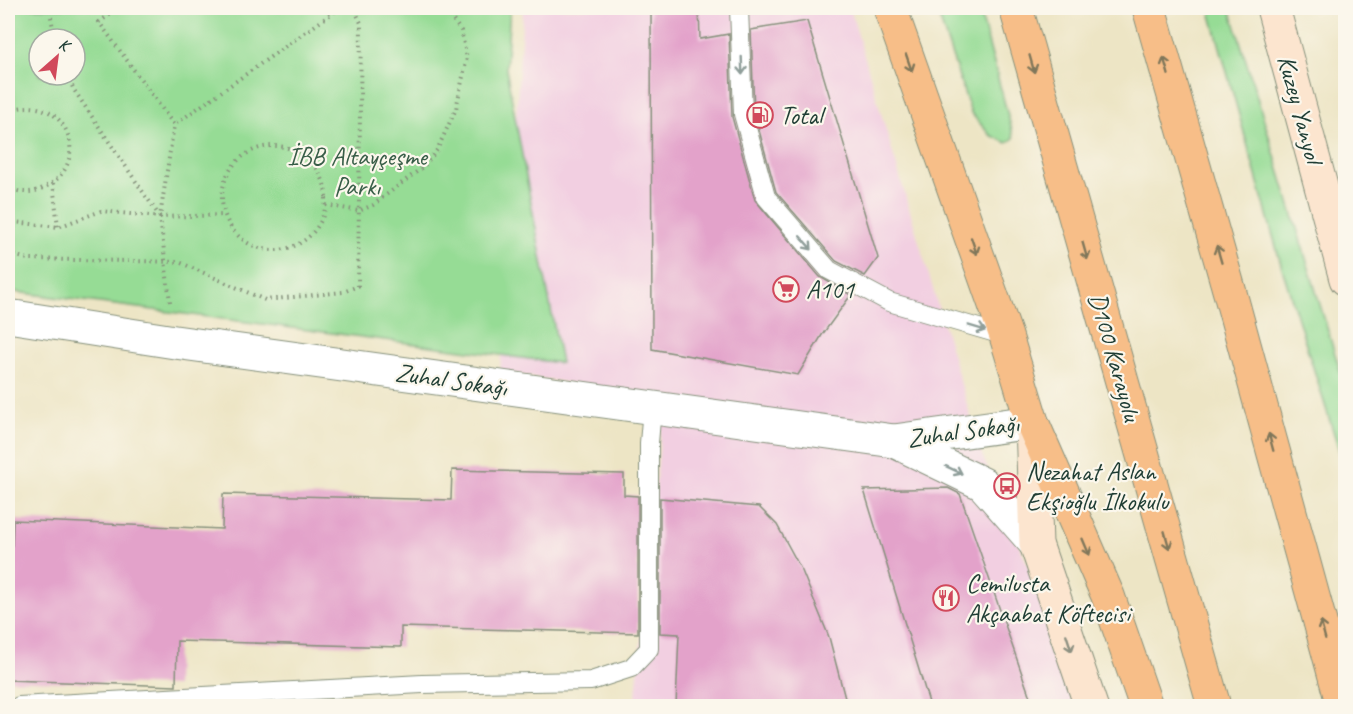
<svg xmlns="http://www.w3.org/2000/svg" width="1353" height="714" font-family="Caveat,sans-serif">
<rect width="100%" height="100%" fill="#fbf7ec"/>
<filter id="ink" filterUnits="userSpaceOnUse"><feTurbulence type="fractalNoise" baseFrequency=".0167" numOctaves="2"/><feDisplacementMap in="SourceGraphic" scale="12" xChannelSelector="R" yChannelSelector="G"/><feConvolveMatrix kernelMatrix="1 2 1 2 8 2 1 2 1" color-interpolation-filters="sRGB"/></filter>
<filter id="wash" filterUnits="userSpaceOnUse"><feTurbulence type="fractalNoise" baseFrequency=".008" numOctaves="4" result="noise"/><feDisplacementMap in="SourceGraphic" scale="24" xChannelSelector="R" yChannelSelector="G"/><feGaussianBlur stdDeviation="1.35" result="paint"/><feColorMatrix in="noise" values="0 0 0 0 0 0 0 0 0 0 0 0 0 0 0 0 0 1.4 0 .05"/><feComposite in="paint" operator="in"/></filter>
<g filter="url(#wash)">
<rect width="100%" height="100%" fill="#ede5c5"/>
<polygon fill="#f2cfe1" points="523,8 850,8 982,455 1061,646 1073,706 635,706 664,398 500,372"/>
<g fill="#96dc95" stroke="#5a8c64" stroke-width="1.5" fill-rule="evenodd">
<path d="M8,8H510L506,69L561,363L8,291ZM39,39H75V75H39Z"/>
<polygon points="936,8 979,8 1014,138 1007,143 990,135 971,113"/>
<polygon points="1209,8 1230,8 1345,387 1345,469 1282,268"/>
</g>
<g id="blocks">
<g fill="#e3a2ca">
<polygon points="651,8 699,8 700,39 729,34 732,117 755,200 820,277 851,295 822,335 798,375 652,349"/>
<polygon points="807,21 878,258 865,276 836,261 776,192 754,112 751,30"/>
<polygon points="452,470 624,474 624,495 638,496 638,633 401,627 401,647 177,641 176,686 8,680 13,520 222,529 223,494 451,500"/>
<polygon points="948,488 960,494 1033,706 930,706 864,490"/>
<polygon points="660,498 759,507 777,525 802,571 829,637 847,706 676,706 679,634 660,633"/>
</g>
</g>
</g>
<g filter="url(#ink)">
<use href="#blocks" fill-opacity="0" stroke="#86917c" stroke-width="1.5"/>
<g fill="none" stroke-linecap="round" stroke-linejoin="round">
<g stroke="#86917c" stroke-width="20">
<g id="service">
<polyline points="739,8 743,114 766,197 829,270 889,302 1006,336"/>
<polyline points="19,706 422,684 591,681 631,668 649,649 649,443 652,408"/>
</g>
</g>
<g stroke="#86917c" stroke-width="35">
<g id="minor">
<polyline points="8,316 175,342 894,441"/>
<polyline points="1032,422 894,441 983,484 1036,544"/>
</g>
</g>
<g stroke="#86917c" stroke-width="35">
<g id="secondary">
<polyline points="1273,8 1346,279"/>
<polyline points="1032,423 1036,544 1091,706"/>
</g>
</g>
<g stroke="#86917c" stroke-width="35">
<g id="trunk">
<polyline points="890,8 1006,336 1032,422 1108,596 1146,706"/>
<polyline points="1016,8 1214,706"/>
<polyline points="1149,8 1230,293 1343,706"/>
</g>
</g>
<g stroke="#86917c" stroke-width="4" stroke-dasharray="1.5 4.5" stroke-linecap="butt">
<polyline points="120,8 99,22 174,125 334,12 331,8"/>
<polyline points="51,17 55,39"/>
<polyline points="67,75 74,90 160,217"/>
<path d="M8,111C67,89 95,165 43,188C31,194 19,193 8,187"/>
<circle cx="274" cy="198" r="52"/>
<polyline points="53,183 58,227"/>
<polyline points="326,205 359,211 373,205 423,167 437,150 456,109 467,58 461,31 444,8"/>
<polyline points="8,218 14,222 58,227 101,211 160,217 224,215"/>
<polyline points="8,254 28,259 179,262 265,300 343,292 358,286 361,23 354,8"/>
<polyline points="170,302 160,217 174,125"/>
</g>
<use href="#service" stroke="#fff" stroke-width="18"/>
<use href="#minor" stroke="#fff" stroke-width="33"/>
<use href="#secondary" stroke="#fce5cf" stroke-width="33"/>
<use href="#trunk" stroke="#f7be88" stroke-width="33"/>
</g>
<defs><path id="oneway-shaft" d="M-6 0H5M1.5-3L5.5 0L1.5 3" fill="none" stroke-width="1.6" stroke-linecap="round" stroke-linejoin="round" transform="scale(1.5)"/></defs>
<g stroke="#80775a">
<use href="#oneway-shaft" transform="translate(909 63) rotate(71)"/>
<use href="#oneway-shaft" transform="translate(1032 64) rotate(74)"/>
<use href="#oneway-shaft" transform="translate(1166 66) rotate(-106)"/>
<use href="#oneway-shaft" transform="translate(974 246) rotate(71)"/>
<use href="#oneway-shaft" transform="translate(1085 251) rotate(74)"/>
<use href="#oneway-shaft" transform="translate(1219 254) rotate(-106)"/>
<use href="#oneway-shaft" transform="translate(1271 442) rotate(-105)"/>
<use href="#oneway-shaft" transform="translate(1167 540) rotate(74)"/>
<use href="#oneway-shaft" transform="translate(1086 547) rotate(67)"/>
<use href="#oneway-shaft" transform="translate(1323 630) rotate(-105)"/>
</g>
<g stroke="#8f9e9a">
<use href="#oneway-shaft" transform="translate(742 66) rotate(88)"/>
<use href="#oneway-shaft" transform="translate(806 243) rotate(49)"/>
<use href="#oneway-shaft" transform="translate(977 328) rotate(17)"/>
<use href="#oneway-shaft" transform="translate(954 470) rotate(25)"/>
</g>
<use stroke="#8e9182" href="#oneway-shaft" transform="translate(1069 643) rotate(72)"/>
</g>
<defs>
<g id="fuel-ring" transform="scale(1.35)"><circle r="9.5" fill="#fbf7ec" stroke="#d1495b" stroke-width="1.5"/><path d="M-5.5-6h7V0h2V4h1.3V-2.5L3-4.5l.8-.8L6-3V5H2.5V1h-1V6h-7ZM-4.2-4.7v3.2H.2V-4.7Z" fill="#d1495b"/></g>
<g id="supermarket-ring" transform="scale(1.35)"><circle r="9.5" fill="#fbf7ec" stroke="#d1495b" stroke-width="1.5"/><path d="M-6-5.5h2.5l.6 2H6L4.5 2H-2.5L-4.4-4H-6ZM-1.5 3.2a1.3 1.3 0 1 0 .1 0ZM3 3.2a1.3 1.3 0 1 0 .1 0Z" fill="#d1495b"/></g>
<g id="bus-ring" transform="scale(1.35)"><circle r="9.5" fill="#fbf7ec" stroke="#d1495b" stroke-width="1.5"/><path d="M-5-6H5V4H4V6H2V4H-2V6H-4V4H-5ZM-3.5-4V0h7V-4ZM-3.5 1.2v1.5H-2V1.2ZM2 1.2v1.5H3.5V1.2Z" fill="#d1495b"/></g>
<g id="restaurant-ring" transform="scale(1.35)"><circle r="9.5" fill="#fbf7ec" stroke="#d1495b" stroke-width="1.5"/><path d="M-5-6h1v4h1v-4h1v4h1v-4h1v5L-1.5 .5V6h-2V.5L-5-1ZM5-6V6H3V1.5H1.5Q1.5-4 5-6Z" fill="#d1495b"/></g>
</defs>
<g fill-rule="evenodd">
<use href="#fuel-ring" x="760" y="115"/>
<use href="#supermarket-ring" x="786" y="289"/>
<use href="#bus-ring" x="1007" y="486"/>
<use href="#restaurant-ring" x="946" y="598"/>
</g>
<g text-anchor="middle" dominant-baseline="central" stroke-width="4.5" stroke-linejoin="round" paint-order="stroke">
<g font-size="26" fill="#1f3d34" stroke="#fbf7ec">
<text transform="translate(1300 109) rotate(75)">Kuzey Yanyol</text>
<text transform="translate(1115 357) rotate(74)">D100 Karayolu</text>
<text transform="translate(451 380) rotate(8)">Zuhal Sokağı</text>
<text transform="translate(963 431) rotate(-8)">Zuhal Sokağı</text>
</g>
<g font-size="26" fill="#1f3d34" stroke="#fbf7ec" text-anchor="start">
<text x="780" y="115">Total</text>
<text x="806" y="289">A101</text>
<text x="1026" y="471">Nezahat Aslan<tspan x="1026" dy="30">Ekşioğlu İlkokulu</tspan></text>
<text x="966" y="583">Cemilusta<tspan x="966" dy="30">Akçaabat Köftecisi</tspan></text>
</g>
<g font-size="26" fill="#375d47" stroke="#fbf7ec">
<text x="357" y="156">İBB Altayçeşme<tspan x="357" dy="30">Parkı</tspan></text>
</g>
</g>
<rect width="1353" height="714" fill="none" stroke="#fbf7ec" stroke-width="30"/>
<g transform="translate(57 57) rotate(28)"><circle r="28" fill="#fbf7ec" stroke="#a3ada2" stroke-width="1.5"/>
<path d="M0-4.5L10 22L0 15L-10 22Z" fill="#d1495b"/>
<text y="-9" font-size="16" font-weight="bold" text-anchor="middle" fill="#1f3d34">K</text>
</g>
</svg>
